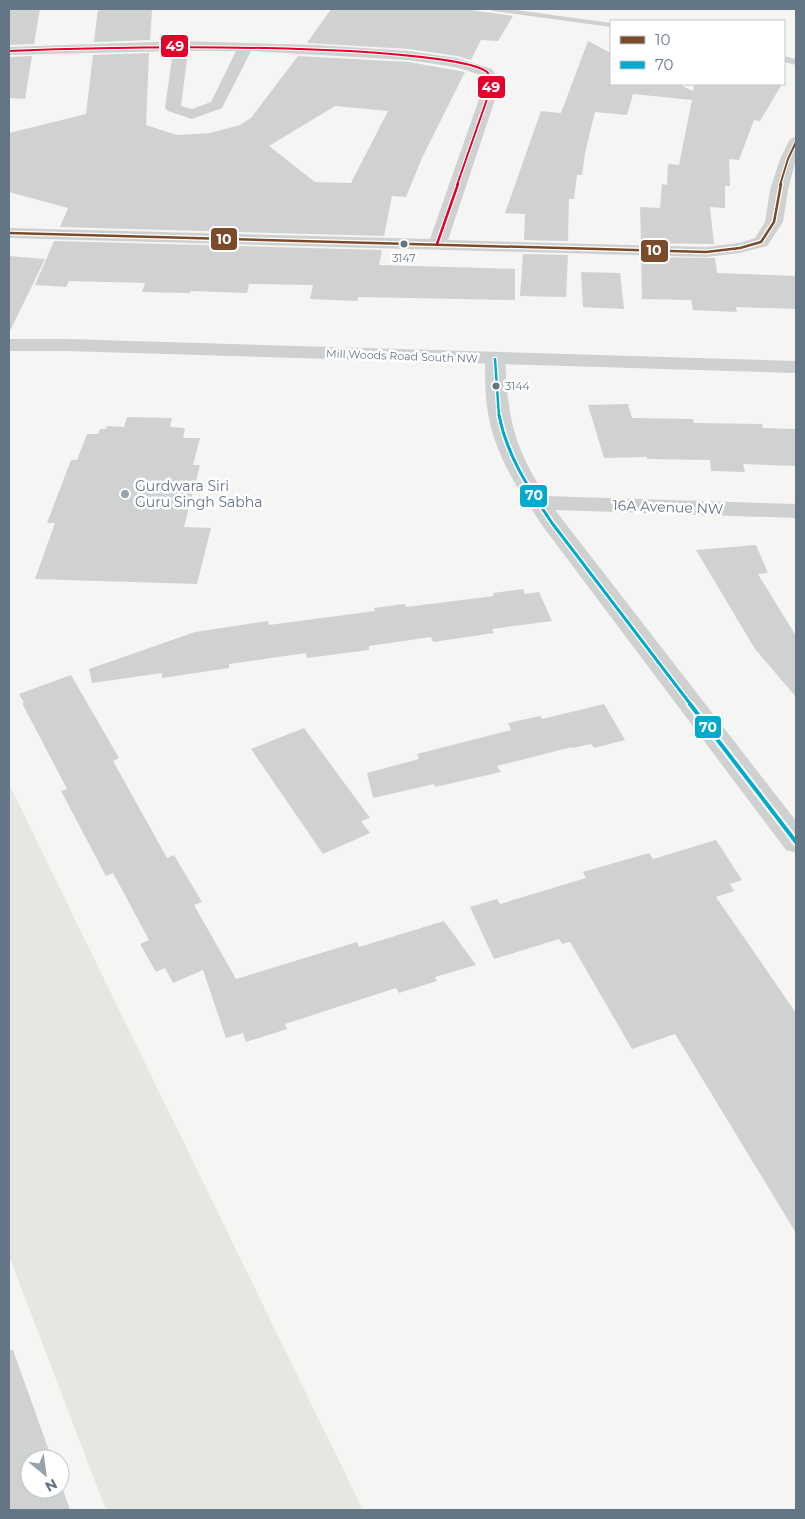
<svg xmlns="http://www.w3.org/2000/svg" width="805" height="1519" font-family="Montserrat,sans-serif">
<rect width="100%" height="100%" fill="#f5f5f3"/>
<polygon fill="#e4e8e1" points="9,784 363,1510 106,1510 9,1256"/>
<g fill="#d0d1d1" fill-rule="evenodd">
<polygon points="9,9 40,9 34,44 9,45"/>
<polygon points="98,9 152,9 150,40 94,42"/>
<polygon points="331,9 464,9 513,16 498,41 481,40 471,60 457,56 409,49 307,43"/>
<polygon points="588,41 611,53 611,84 678,84 693,91 694,84 782,84 760,121 754,120 739,160 729,159 730,186 725,186 725,208 710,207 714,244 641,243 640,207 660,208 662,184 667,185 668,164 679,165 692,100 633,94 627,115 595,112 585,153 582,175 577,175 574,199 569,199 568,241 524,240 525,214 505,213 541,111 561,113"/>
<path d="M149,53L146,125L177,135L210,133L240,125L251,118L298,56L409,62L465,72L422,158L406,197L392,196L384,236L60,227L68,208L9,192V133L86,114L93,55ZM335,106L388,111L351,183L315,182L269,146Z"/>
<polygon points="32,56 25,99 9,98 9,57"/>
<polygon points="54,241 382,250 379,265 515,269 515,300 358,297 358,301 310,299 313,285 249,284 247,293 190,291 190,293 142,292 145,283 69,281 66,287 35,285"/>
<polygon points="523,254 568,255 566,297 520,296"/>
<polygon points="9,256 45,259 9,333"/>
<polygon points="641,257 715,258 717,273 796,276 796,309 736,307 737,312 693,310 691,300 642,299"/>
<polygon points="581,272 620,273 624,309 583,307"/>
<polygon points="628,404 632,418 693,419 694,423 762,424 763,428 796,429 796,466 743,464 745,472 711,471 710,460 647,459 647,457 604,458 588,405"/>
<polygon points="127,417 172,418 170,427 185,428 183,438 200,438 193,465 200,465 184,527 211,528 197,584 35,579 55,523 47,523 71,460 77,460 87,434 98,434 100,429 106,429 107,426 124,427"/>
<polygon points="756,545 768,573 758,574 796,636 796,697 755,649 696,550"/>
<polygon points="523,589 525,594 539,592 552,621 492,629 494,633 433,642 431,637 369,646 369,650 307,658 306,653 229,664 229,668 162,678 162,673 92,683 89,669 195,632 268,621 269,625 375,611 374,608 405,604 406,607 494,596 493,593"/>
<polygon points="71,675 119,758 113,761 167,858 174,855 202,902 194,905 236,979 357,942 359,947 444,921 476,965 435,977 437,981 399,993 396,988 285,1024 287,1029 246,1042 243,1033 226,1038 203,970 173,983 165,968 156,972 140,944 149,940 113,873 106,876 61,791 67,789 22,703 24,703 19,694"/>
<polygon points="604,704 625,740 594,748 591,744 573,748 572,747 497,766 501,772 435,787 434,784 373,798 367,773 419,759 417,754 511,730 508,723 540,716 542,719"/>
<polygon points="304,728 370,818 361,821 370,833 323,854 251,749"/>
<polygon points="716,840 742,880 730,884 734,891 716,897 796,1013 796,1233 675,1034 632,1049 570,942 562,944 559,939 494,959 470,907 497,899 500,904 586,878 583,872 649,853 653,859"/>
<polygon points="9,1350 13,1350 52,1459 30,1459 30,1489 60,1489 60,1481 70,1510 9,1510"/>
</g>
<g fill="none" stroke-linecap="round" stroke-linejoin="round">
<g fill="#cfd0d0" fill-rule="evenodd">
<polygon points="489,9 509,9 611,23 611,27 493,11"/>
<polygon points="784,56 796,59 796,65 784,62"/>
</g>
<g fill="#cfd0d0" fill-rule="evenodd">
<path d="M181,41L317,45L409,51L457,58L492,69L501,82L448,240L706,247L739,243L755,238L765,222L770,190L780,159L790,139L796,137V159L788,190L783,222L767,246L740,253L706,257L9,238V228L430,239L485,82L481,75L455,67L409,60L251,51L222,108L192,119L168,111L165,108L173,51L9,55V47ZM188,51H236L211,102L192,109L181,106Z"/>
<path d="M495,353L502,355L505,359C508,418 513,446 546,496L796,504V518L555,510L796,821V853L786,850L544,528C520,492 495,457 488,413C485,396 485,377 485,359L488,355Z"/>
</g>
<polygon fill="#cfd0d0" fill-rule="evenodd" points="9,339 67,339 796,361 796,373 67,351 9,351"/>
<g stroke="#fff" stroke-width="4">
<polyline id="bus-1-far1" points="780,185 788,159 796,142"/>
</g>
<g stroke="#fff" stroke-width="5">
<polyline id="bus-1" points="9,233 706,252 740,248 761,242 774,222 781,184"/>
</g>
<g stroke="#fff" stroke-width="5">
<polyline id="bus-2-far2" points="495,359 499,416"/>
</g>
<g stroke="#fff" stroke-width="6">
<path id="bus-2-far1" d="M499,415C507,456 529,489 552,523L691,705"/>
</g>
<g stroke="#fff" stroke-width="8">
<polyline id="bus-2" points="690,704 796,842"/>
</g>
<g stroke="#fff" stroke-width="4">
<path id="bus-3-far1" d="M9,51C133,46 256,45 380,53C401,55 473,60 487,72C489,74 491,79 493,82L457,185"/>
</g>
<g stroke="#fff" stroke-width="5">
<polyline id="bus-3" points="437,244 458,184"/>
</g>
<use href="#bus-1-far1" stroke="#7a4b2a" stroke-width="2"/>
<use href="#bus-1" stroke="#7a4b2a" stroke-width="2.5"/>
<use href="#bus-2-far2" stroke="#00a9ce" stroke-width="2.5"/>
<use href="#bus-2-far1" stroke="#00a9ce" stroke-width="3"/>
<use href="#bus-2" stroke="#00a9ce" stroke-width="4"/>
<use href="#bus-3-far1" stroke="#e4002b" stroke-width="2"/>
<use href="#bus-3" stroke="#e4002b" stroke-width="2.5"/>
</g>
<g fill="#647585" stroke="#fff" stroke-width="2">
<circle cx="404" cy="244" r="4.5"/>
<circle cx="496" cy="386" r="4.5"/>
</g>
<circle fill="#97a2ac" stroke="#fff" stroke-width="2" cx="125" cy="494" r="5"/>
<g text-anchor="middle" dominant-baseline="central" stroke-width="5" stroke-linejoin="round" paint-order="stroke">
<g font-size="11" fill="#647585" stroke="#fff">
<text x="404" y="258">3147</text>
<text x="505" y="386" text-anchor="start">3144</text>
</g>
<g font-size="11" fill="#647585" stroke="#fff">
<text transform="translate(402 356) rotate(2)">Mill Woods Road South NW</text>
</g>
<g font-size="14" fill="#647585" stroke="#fff" text-anchor="start">
<text x="135" y="486">Gurdwara Siri<tspan x="135" dy="16">Guru Singh Sabha</tspan></text>
</g>
<g font-size="14" fill="#647585" stroke="#fff">
<text transform="translate(668 507) rotate(2)">16A Avenue NW</text>
</g>
</g>
<g stroke="#fff" stroke-width="2">
<rect x="160" y="34" width="29" height="24" rx="5" fill="#e4002b"/>
<rect x="477" y="75" width="29" height="24" rx="5" fill="#e4002b"/>
<rect x="210" y="227" width="28" height="24" rx="5" fill="#7a4b2a"/>
<rect x="640" y="239" width="29" height="24" rx="5" fill="#7a4b2a"/>
<rect x="519" y="484" width="29" height="24" rx="5" fill="#00a9ce"/>
<rect x="694" y="715" width="28" height="24" rx="5" fill="#00a9ce"/>
</g>
<g font-size="14" text-anchor="middle" font-weight="bold" fill="#fff">
<text x="175" y="51">49</text>
<text x="491" y="92">49</text>
<text x="224" y="244">10</text>
<text x="654" y="255">10</text>
<text x="534" y="500">70</text>
<text x="708" y="732">70</text>
</g>
<rect width="805" height="1519" fill="none" stroke="#647585" stroke-width="20"/>
<rect x="610" y="20" width="175" height="65" fill="#ffffff" stroke="#c1c8ce"/>
<rect x="620" y="36" width="25" height="8" fill="#7a4b2a" stroke="#c1c8ce"/>
<text x="655" y="45" font-size="15" fill="#647585">10</text>
<rect x="620" y="61" width="25" height="8" fill="#00a9ce" stroke="#c1c8ce"/>
<text x="655" y="70" font-size="15" fill="#647585">70</text>
<g transform="translate(45 1474) rotate(151)"><circle r="24" fill="#ffffff" stroke="#c1c8ce"/>
<path d="M0-4L9 19L0 12L-9 19Z" fill="#97a2ac"/>
<text y="-8" font-size="14" font-weight="bold" text-anchor="middle" fill="#647585">N</text>
</g>
</svg>
